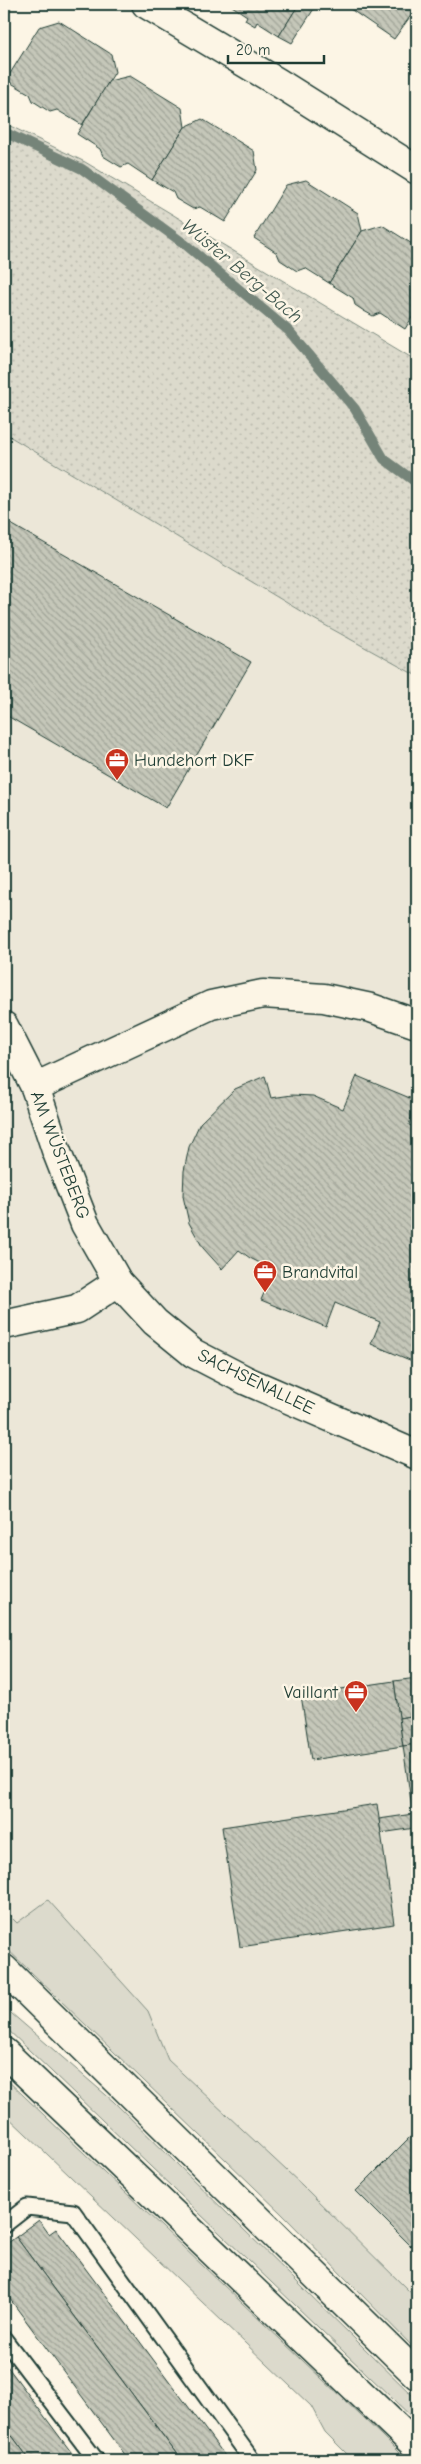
<svg xmlns="http://www.w3.org/2000/svg" width="421" height="2464" font-family="'Comic Neue',sans-serif">
<defs>
<pattern id="park-dots" width="8" height="8" patternUnits="userSpaceOnUse" patternTransform="scale(1.25)"><rect width="8" height="8" fill="#dcdacc"/><path d="M2 2h.1M6 6h.1" fill="none" stroke="#bcbcb0" stroke-width="1.8" stroke-linecap="round"/></pattern>
<pattern id="building-back-hatch" width="6" height="6" patternUnits="userSpaceOnUse" patternTransform="scale(1.25)"><rect width="6" height="6" fill="#c5c7b9"/><path d="M-1 5l2 2M0 0l6 6M5-1l2 2" fill="none" stroke="#9fa397"/></pattern>
</defs>
<rect width="100%" height="100%" fill="#fcf5e5"/>
<filter id="ink" filterUnits="userSpaceOnUse"><feTurbulence type="fractalNoise" baseFrequency=".02" numOctaves="2"/><feDisplacementMap in="SourceGraphic" scale="10" xChannelSelector="R" yChannelSelector="G"/><feConvolveMatrix kernelMatrix="1 2 1 2 8 2 1 2 1" color-interpolation-filters="sRGB"/></filter>
<g filter="url(#ink)">
<polygon fill="#ece7d8" points="4,433 312,618 417,676 417,2299 302,2185 168,2060 148,2011 48,1900 17,1923 4,1910"/>
<g fill="#dcdacc" stroke="#7e8c80">
<polygon points="48,1900 148,2011 168,2060 302,2185 417,2299 417,2351 282,2214 4,1946 4,1910 17,1923"/>
<polygon points="4,2007 113,2101 417,2400 417,2422 4,2026"/>
<polygon points="4,2077 380,2434 406,2460 353,2460 325,2432 311,2406 4,2113"/>
</g>
<polygon fill="url(#park-dots)" stroke="#7e8c80" points="4,123 85,162 417,361 417,676 312,618 4,433"/>
<g fill="none" stroke-linecap="round" stroke-linejoin="round">
<polyline stroke="#758479" stroke-width="10" points="4,132 82,169 186,245 289,331 355,409 384,459 417,483"/>
</g>
<g fill="url(#building-back-hatch)" stroke="#1f3d34">
<polygon points="4,4 13,4 4,19"/>
<polygon points="229,4 299,4 279,36 257,22 255,26 245,20 247,16"/>
<polygon points="299,4 317,4 292,43 279,36"/>
<polygon points="343,4 417,4 417,7 394,39"/>
<polygon points="59,21 111,54 115,72 82,125 57,110 50,112 33,101 30,94 6,80 39,27"/>
<polygon points="130,76 182,108 185,127 152,180 128,164 121,167 103,156 100,149 77,134 109,81"/>
<polygon points="202,119 254,151 257,170 225,222 200,207 193,209 176,199 173,192 152,180 185,127"/>
<polygon points="306,180 358,213 362,231 329,283 305,268 297,271 280,260 277,253 254,238 286,185"/>
<polygon points="382,225 417,247 417,309 405,329 380,313 373,316 364,311 355,305 353,298 329,283 362,231"/>
<polygon points="4,520 251,662 166,808 4,714"/>
<polygon points="265,1076 271,1098 292,1095 313,1096 343,1109 357,1076 417,1101 409,1125 417,1128 417,1363 371,1344 380,1322 335,1303 326,1327 261,1300 274,1270 250,1258 239,1250 222,1269 203,1248 189,1223 183,1196 184,1171 189,1147 200,1123 235,1089"/>
<polygon points="417,1678 417,1715 399,1718 394,1681"/>
<polygon points="394,1681 403,1746 311,1760 301,1695"/>
<polygon points="417,1715 417,1744 403,1746 399,1718"/>
<polygon points="417,1744 417,1843 403,1746"/>
<polygon points="377,1804 394,1924 240,1947 222,1827"/>
<polygon points="413,1814 415,1828 381,1833 379,1819"/>
<polygon points="417,2130 417,2252 356,2191"/>
<polygon points="39,2220 49,2234 56,2229 228,2460 181,2460 16,2237"/>
<polygon points="16,2237 181,2460 129,2460 4,2291 4,2246"/>
<polygon points="4,2362 77,2460 30,2460 4,2425"/>
<polygon points="4,2425 30,2460 4,2460"/>
</g>
<g fill="none" stroke-linecap="round" stroke-linejoin="round">
<g stroke="#1f3d34" stroke-width="19">
<g id="service">
<polyline points="4,2225 27,2207 73,2212 252,2460"/>
<polyline points="4,2339 96,2460"/>
</g>
</g>
<g stroke="#1f3d34" stroke-width="31">
<g id="minor">
<polyline points="146,4 279,83 417,170"/>
<polyline points="4,1026 35,1087 56,1150 85,1224 118,1282 155,1322 193,1353 247,1381 417,1455"/>
<polyline points="35,1087 211,1005 263,994 324,998 371,1008 417,1024"/>
<polyline points="4,1325 77,1309 118,1282"/>
</g>
</g>
<g stroke="#1f3d34" stroke-width="31">
<g id="primary">
<polyline points="4,1969 417,2375"/>
<polyline points="4,2052 417,2447"/>
</g>
</g>
<use href="#service" stroke="#fcf5e5" stroke-width="15"/>
<use href="#minor" stroke="#fcf5e5" stroke-width="28"/>
<use href="#primary" stroke="#fcf5e5" stroke-width="28"/>
</g>
</g>
<defs>
<g id="office-pin" transform="scale(1.25)"><path d="M0 17L-7.5 6A9.5 9.5 0 1 1 7.5 6Z" fill="#c8321e" stroke="#fcf5e5"/><path d="M-6-3h4V-5.5h4V-3h4V5H-6ZM-1-4.5V-3h2v-1.5ZM-6 0V1H6V0Z" fill="#fff"/></g>
</defs>
<g fill-rule="evenodd">
<use href="#office-pin" x="117" y="760"/>
<use href="#office-pin" x="265" y="1272"/>
<use href="#office-pin" x="356" y="1692"/>
</g>
<g text-anchor="middle" dominant-baseline="central" stroke-width="5" stroke-linejoin="round" paint-order="stroke">
<g font-size="18" fill="#1f3d34" stroke="#fcf5e5" text-anchor="start">
<text x="134" y="760">Hundehort DKF</text>
<text x="282" y="1272">Brandvital</text>
<text x="338" y="1692" text-anchor="end">Vaillant</text>
</g>
<g font-size="18" fill="#1f3d34" stroke="#fcf5e5">
<text transform="translate(60 1155) rotate(69)">AM WÜSTEBERG</text>
<text transform="translate(256 1382) rotate(26)">SACHSENALLEE</text>
</g>
<g font-size="19" font-style="italic" fill="#435a51" stroke="#fcf5e5">
<text transform="translate(242 271) rotate(40)">Wüster Berg-Bach</text>
</g>
</g>
<rect width="421" height="2464" fill="none" stroke="#fcf5e5" stroke-width="20"/>
<rect x="10" y="10" width="401" height="2444" fill="none" stroke="#1f3d34" stroke-width="2" filter="url(#ink)"/>
<path d="M228 55v8h96v-8" fill="none" stroke="#1f3d34" stroke-width="2.5"/>
<text x="236" y="55" font-size="15" fill="#1f3d34" stroke="#fcf5e5" stroke-width="4" paint-order="stroke">20 m</text>
</svg>
